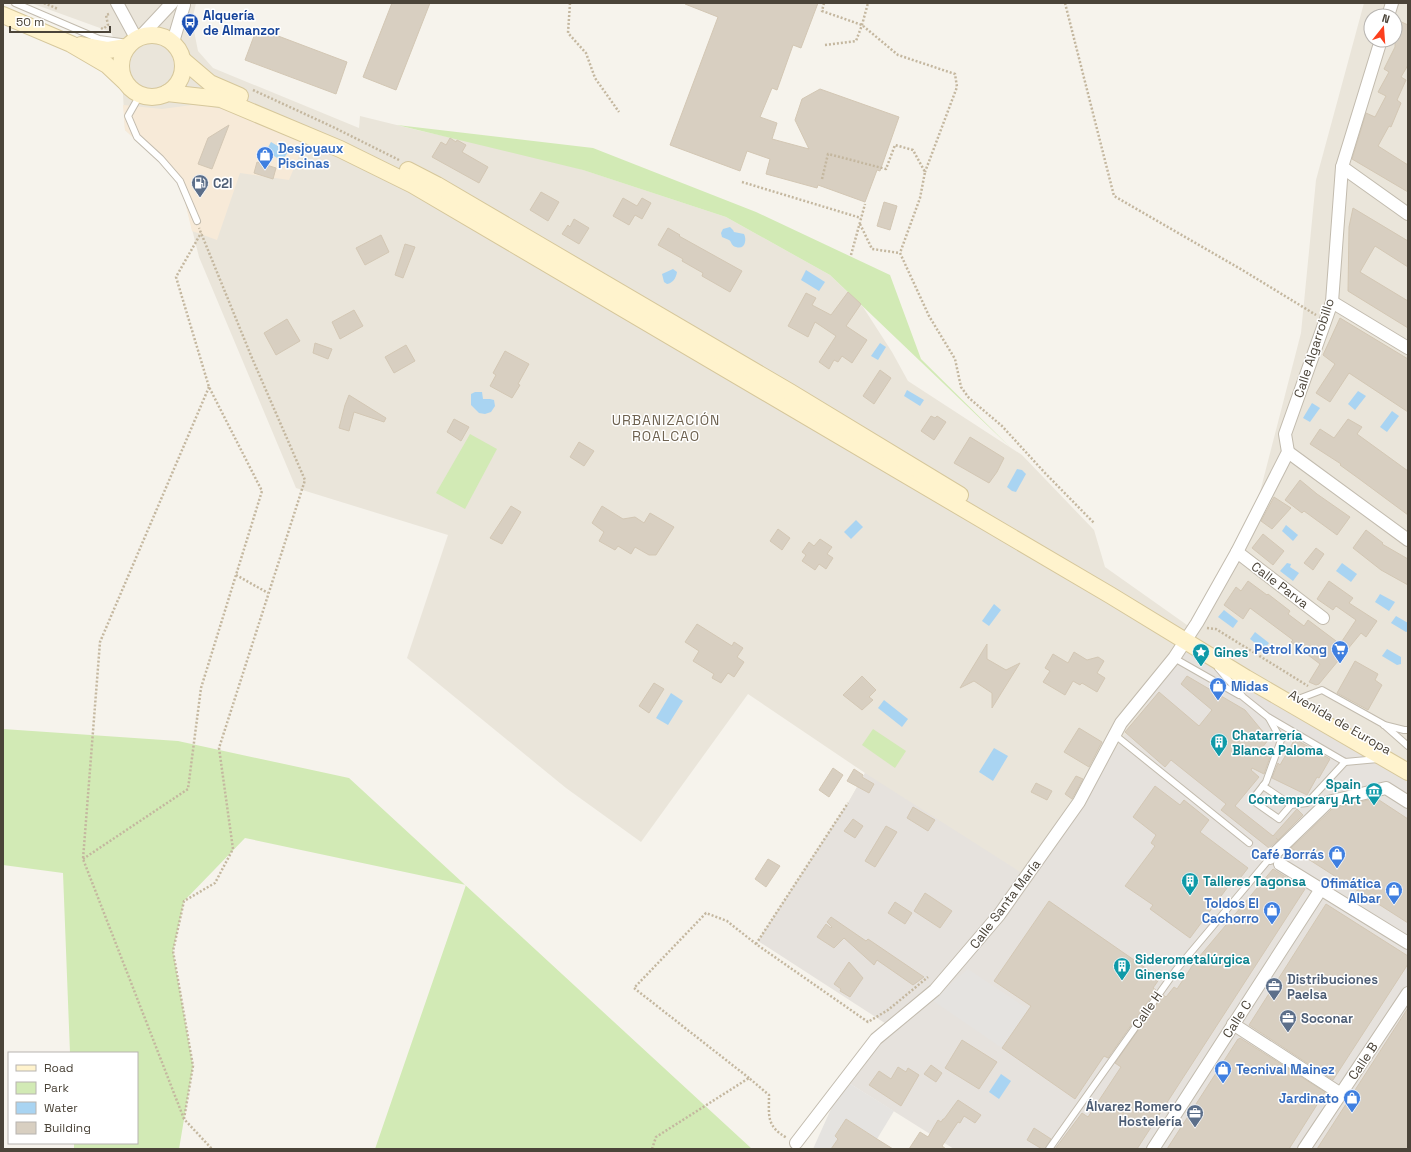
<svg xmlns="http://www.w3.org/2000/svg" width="1411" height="1152" font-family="'Space Grotesk',sans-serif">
<rect width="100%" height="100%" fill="#f6f3ec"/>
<path fill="#eae5da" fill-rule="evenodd" d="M31,3H196L192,21L198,51L213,68L359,128L360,116L421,131L550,159L726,217L830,275L863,307L892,352L908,381L1022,455L1094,530L1105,567L1187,625L1192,638L1260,492L1301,333L1316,180L1364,3H1408V769L1057,833L999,915L758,941L848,803L865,773L748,694L641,842L566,788L407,658L448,535L296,488L199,257L180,181L125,130L121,59L111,32ZM1371,16H1395V40H1371Z"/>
<polygon fill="#f7ead8" points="199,104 235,112 305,142 289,180 240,173 217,240 192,231 180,181 125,130 123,105 162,109"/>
<polygon fill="#e6e2dd" points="1192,639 1408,769 1408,1149 954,1149 844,1080 891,1027 758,941 848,803 865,773 1025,875 1057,833"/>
<g fill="#d2eab5">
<polygon points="397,125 593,148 756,212 890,275 921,359 1011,448 830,275 726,217 583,170"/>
<polygon points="470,434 497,449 465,509 436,493"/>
<polygon points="3,729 178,741 349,778 752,1149 375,1149 466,885 245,838 184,901 173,951 193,1066 179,1149 74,1149 74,1143 137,1143 137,1053 70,1053 63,873 3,865"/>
<polygon points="873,729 906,751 895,768 862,745"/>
</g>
<g fill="#e5e3e0">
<polygon points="968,969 1029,1010 1002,1048 932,1000"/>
<polygon points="844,1080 894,1111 877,1139 846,1119 835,1136 838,1139 831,1149 813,1149"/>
</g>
<g fill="#a9d4f2">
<polygon points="271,142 288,152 282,161 266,151"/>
<path d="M730,227L733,230L734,232L744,234C747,240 745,250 736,247C731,246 732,242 729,240C727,239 724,238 722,237L721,233L723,229Z"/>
<path d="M673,269L677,272C676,278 673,283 667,284L664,282L662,274Z"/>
<polygon points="806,270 825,282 819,291 801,280"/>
<polygon points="880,343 886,347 878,360 871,356"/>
<polygon points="907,390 924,400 920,406 904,396"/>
<polygon points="1358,391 1366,396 1355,410 1348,404"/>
<polygon points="475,392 482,392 483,399 490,399 494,400 495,406 491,412 485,414 479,413 471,405 471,394"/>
<polygon points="1312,403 1320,408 1310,422 1303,418"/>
<polygon points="1392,411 1399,416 1387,432 1380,427"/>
<polygon points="1017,469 1022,470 1026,474 1016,492 1012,491 1007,487"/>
<polygon points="856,520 863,527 851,539 844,532"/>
<polygon points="1286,525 1298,535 1293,541 1282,531"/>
<polygon points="1287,563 1291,564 1290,567 1299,573 1293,581 1280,571"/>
<polygon points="1342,563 1357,574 1351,582 1336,571"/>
<polygon points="1380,594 1395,602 1389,611 1375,602"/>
<polygon points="994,604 1001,610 989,626 982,621"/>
<polygon points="1224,610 1238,621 1233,628 1218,617"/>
<polygon points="1396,616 1408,623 1408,631 1406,632 1391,623"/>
<polygon points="1255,632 1269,643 1264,650 1250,639"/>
<polygon points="1387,649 1401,657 1401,664 1397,665 1382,656"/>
<polygon points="671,693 683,701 668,725 656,718"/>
<polygon points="884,700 908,719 902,727 878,708"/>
<polygon points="994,748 1008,756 993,781 979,772"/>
<polygon points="1001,1074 1011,1081 999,1099 989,1092"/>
</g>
<g fill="#d8cfc1" stroke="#d3c7b4">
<polygon points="392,3 430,3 396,90 363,77"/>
<polygon points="685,3 818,3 801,48 793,45 777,90 772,88 760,117 777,123 772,139 809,149 795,120 802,99 820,89 899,117 880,171 877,170 865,202 818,185 817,188 766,174 770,159 747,151 740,171 670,145 718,17 685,4"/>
<polygon points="1395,19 1408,25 1408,65 1401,77 1406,80 1397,100 1401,103 1391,127 1389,126 1378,146 1408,165 1408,192 1352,159 1366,113 1375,117 1386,96 1378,92 1389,72 1384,69 1395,47"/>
<polygon points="257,28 347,62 336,94 245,60"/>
<polygon points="229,125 212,169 198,164 208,138"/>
<polygon points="450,138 456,142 457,140 466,145 462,152 488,167 479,183 432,157 441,142 446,145"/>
<polygon points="257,162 276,168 273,179 254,173"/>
<polygon points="541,192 559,202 548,221 530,210"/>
<polygon points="623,198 637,206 642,198 651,203 642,219 635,215 629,225 613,216"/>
<polygon points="884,202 897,206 890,230 877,226"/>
<polygon points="1353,208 1408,241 1408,267 1375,246 1360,272 1408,301 1408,328 1348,291 1349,227"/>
<polygon points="574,219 589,228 579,244 562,234 568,225 570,227"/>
<polygon points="668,228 680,235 679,236 742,271 730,292 702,276 703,273 682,261 683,259 658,245"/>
<polygon points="381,235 389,252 365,265 356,248"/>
<polygon points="405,244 415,247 403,278 395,275"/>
<polygon points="848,292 861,304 846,326 867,340 852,363 842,356 838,362 834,360 829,369 819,362 836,336 815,322 808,337 788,326 806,293 816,298 812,305 831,315"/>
<polygon points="354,310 363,326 340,339 332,322"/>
<polygon points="1340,318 1408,359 1408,412 1349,373 1330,402 1316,393 1335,364 1323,355"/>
<polygon points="287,319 300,341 276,355 264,333"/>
<polygon points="315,343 332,349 328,359 313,353"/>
<polygon points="406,345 415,361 394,373 385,357"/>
<polygon points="505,351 529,364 518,384 520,385 512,398 490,386 496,375 493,373"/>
<polygon points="880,370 891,378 874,404 863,396"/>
<polygon points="349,395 386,418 384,422 354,412 349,431 339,428 345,405"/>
<polygon points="931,416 935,418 937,416 946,422 934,440 921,431"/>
<polygon points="454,419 469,427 461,441 447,432"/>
<polygon points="1348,419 1362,427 1357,434 1408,471 1408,515 1358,478 1340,465 1341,464 1310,444 1320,429 1334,438"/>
<polygon points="970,437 1004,458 997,472 989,483 954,463"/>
<polygon points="579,442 594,451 584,466 570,457"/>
<polygon points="1300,480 1317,494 1350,517 1337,535 1304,511 1302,513 1285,500"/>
<polygon points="1274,497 1291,508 1272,529 1261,521"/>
<polygon points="511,506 521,512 502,544 490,538"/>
<polygon points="602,506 623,519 635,517 644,523 650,513 674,527 656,555 649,555 635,547 631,554 618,546 615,550 599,541 604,532 592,523"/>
<polygon points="778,529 790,538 782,550 770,541"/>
<polygon points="1366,530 1383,543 1382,544 1408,559 1408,585 1381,570 1353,548"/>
<polygon points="1263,534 1284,551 1273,565 1252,548"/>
<polygon points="820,539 832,547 827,554 833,558 826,569 819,564 815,570 802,561 806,555 802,552 809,542 814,546"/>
<polygon points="1316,548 1324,554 1313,570 1304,563"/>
<polygon points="1248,581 1267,595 1268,594 1290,611 1288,614 1304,626 1308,620 1340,644 1356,620 1336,606 1333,610 1317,599 1329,581 1353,598 1349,603 1377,621 1366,637 1361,633 1319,684 1316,685 1309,682 1320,664 1291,642 1293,640 1250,608 1243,619 1224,605 1236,587 1241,591"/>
<polygon points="697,624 732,646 734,642 743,648 737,657 744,662 734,677 728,673 721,683 712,678 714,674 693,661 699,651 685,642"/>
<polygon points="987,644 987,659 1006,670 1020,663 992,708 992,693 974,681 960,688"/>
<polygon points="1074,652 1087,660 1098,657 1104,661 1097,673 1105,678 1097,692 1082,683 1080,685 1073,681 1065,695 1043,682 1050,671 1045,668 1053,654 1068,663"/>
<polygon points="1355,661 1378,674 1375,680 1382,685 1368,710 1337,693"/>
<polygon points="862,676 876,690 869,697 873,700 862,710 843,695"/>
<polygon points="1187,676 1245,710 1269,739 1261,749 1270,757 1264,774 1252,768 1251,770 1259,777 1235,806 1273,836 1297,809 1303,815 1278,840 1276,838 1278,840 1269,848 1221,810 1226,804 1171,760 1165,767 1125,732 1159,692 1199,726 1212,710 1181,684"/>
<polygon points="654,683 664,689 649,713 639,706"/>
<polygon points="1079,728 1102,742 1089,767 1064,752"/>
<polygon points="1295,739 1330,759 1319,778 1317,777 1307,795 1272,778 1278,763 1280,765"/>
<polygon points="833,768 843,775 829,797 819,790"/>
<polygon points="854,769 863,775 862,777 874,784 869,793 847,781"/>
<polygon points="1076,776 1083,779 1072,799 1065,794"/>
<polygon points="1036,783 1052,791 1047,800 1031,792"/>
<polygon points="1155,786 1180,805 1184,800 1209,820 1200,832 1248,868 1234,886 1230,884 1190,938 1150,909 1153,905 1125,886 1155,846 1151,843 1156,835 1133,817"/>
<polygon points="1376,798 1408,819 1408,923 1291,848 1332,809"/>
<polygon points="913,807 935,820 928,831 907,818"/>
<polygon points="853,819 863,826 855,838 844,831"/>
<polygon points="886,826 897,832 875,867 865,861"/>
<polygon points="768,859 780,866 766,887 755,879"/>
<polygon points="1273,869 1305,889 1137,1149 1055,1149 1082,1113 1088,1117 1121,1067 1115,1063 1163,995 1166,997 1174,987 1177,989 1194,963"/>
<polygon points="925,893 952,911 940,928 914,911"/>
<polygon points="1049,901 1160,978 1153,988 1156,990 1108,1058 1104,1056 1075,1099 1002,1048 1031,1006 994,981"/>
<polygon points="895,902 912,913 905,924 888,913"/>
<polygon points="1326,904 1408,956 1408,964 1333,1080 1249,1025"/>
<polygon points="831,917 866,941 868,939 924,977 913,985 877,960 874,965 844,938 834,948 817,937 826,924 831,928 832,927 827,922"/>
<polygon points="849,962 863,978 850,997 840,991 841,989 834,984"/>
<polygon points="1408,1008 1408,1149 1317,1149"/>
<polygon points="1240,1038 1325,1092 1289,1149 1167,1149 1238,1039 1239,1039"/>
<polygon points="962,1040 997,1062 979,1089 945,1068"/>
<polygon points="931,1065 942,1073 936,1082 924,1074"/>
<polygon points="898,1067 906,1072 908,1068 919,1075 901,1106 869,1085 879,1071 891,1079"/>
<polygon points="958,1100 981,1115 975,1123 964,1116 960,1123 958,1122 942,1146 946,1149 909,1149 920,1132 928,1137 938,1120 941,1122 943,1119 944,1119"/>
<polygon points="846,1119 877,1139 893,1149 831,1149 838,1139 835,1136"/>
<polygon points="1034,1128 1051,1139 1045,1149 1042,1149 1027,1140"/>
</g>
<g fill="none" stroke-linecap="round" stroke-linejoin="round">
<g stroke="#c2bbae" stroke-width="8">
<g id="service">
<polyline points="15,3 99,39 121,42"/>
<polyline points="140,95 128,116 137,137 161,159 180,181 197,221"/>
<polyline points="1174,658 1239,695"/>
<polyline points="1218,668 1243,697 1268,717 1345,762 1378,759"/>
<polyline points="1301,698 1322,690 1383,724 1408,746"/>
<polyline points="1269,718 1281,740 1266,782 1252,800 1279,819 1291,805 1307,803 1345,762"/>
<polyline points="1384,725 1404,730 1408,730"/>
<polyline points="1115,735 1249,843"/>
<polyline points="1263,786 1291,805"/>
<polyline points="1049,1149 1176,970 1270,858"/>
</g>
</g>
<g stroke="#c2bbae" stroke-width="14">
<g id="minor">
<polyline points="117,3 136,38"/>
<polyline points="1388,16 1392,3"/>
<polyline points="141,36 172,3"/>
<polyline points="173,42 184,5 183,3"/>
<polyline points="1342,167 1408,214"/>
<polyline points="1332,302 1408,348"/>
<polyline points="1288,452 1408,540"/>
<polyline points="1237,552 1323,618"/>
<polyline points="1270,858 1328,802 1386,788 1408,802"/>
<polyline points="1280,864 1408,943"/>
<polyline points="1233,1024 1341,1094"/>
<polyline points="796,1143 876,1039 935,990 999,915 1079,802 1121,723 1174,658 1197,623 1237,552 1288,452 1285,434 1332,302 1342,167 1381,40"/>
<polyline points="1153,1149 1321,889"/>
<polyline points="1304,1149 1408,993"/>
</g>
</g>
<g stroke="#d6c79b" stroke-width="18">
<g id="secondary">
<polyline points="3,15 71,44 107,65 124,81"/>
<circle cx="152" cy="66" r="31"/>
<polyline points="81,45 108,50 126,47"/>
<polyline points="183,60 210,83 240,96"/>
<polyline points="167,93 221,99 340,149 413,185 1110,595 1246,678 1408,772"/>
<polyline points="408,170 437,185 790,392 960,495"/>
</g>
</g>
<g stroke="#c4b79f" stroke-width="2.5" stroke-dasharray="2 2" stroke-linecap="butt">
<polyline points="44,3 58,9"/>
<polyline points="570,3 568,33 586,53 595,78 619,112"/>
<polyline points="824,3 822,11 862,25 898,55 955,74 957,87 925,172"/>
<polyline points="1065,3 1114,196 1244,271 1316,315"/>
<polyline points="101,28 103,29 108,25 106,15 109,14"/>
<polyline points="825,45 856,41 862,25 868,3"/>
<polyline points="253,90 333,127 399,160"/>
<polyline points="822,179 828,154 886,169 895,145 913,150 925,172 920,198 900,253 929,316 955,359 961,387 969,398 1002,426 1045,473 1094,523"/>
<polyline points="742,182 861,218"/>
<polyline points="860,224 872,249 900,253"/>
<polyline points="851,255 865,204"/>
<polyline points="209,387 100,642 83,859 184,1119 212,1149"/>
<polyline points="236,575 268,593"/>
<polyline points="1207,628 1216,629 1308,686"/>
<polyline points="83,859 188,789 201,688 262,491 209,387 176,277 201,233"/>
<polyline points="756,944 848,803"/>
<polyline points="749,1078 634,988 706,913 727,921 756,944 868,1022 888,1010 928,977"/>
<polyline points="184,1119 193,1066 173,951 184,901 215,883 233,849 219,748 305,480 252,358 199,228"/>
<path d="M652,1149L656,1137L749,1078L769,1095C769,1116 766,1126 787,1138"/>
</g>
<use href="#service" stroke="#fff" stroke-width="6"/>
<use href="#minor" stroke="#fff" stroke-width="12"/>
<use href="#secondary" stroke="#fff3cd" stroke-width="16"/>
</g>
<defs>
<g id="bus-pin" transform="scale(0.9)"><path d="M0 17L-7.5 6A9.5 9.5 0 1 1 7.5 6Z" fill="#1a4fb4" stroke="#fff"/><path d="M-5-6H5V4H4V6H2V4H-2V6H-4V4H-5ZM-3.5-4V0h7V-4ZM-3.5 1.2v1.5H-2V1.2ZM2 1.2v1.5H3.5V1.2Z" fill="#fff"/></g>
<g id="shop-pin" transform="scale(0.9)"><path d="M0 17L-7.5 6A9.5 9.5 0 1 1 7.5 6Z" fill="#3f7fe0" stroke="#fff"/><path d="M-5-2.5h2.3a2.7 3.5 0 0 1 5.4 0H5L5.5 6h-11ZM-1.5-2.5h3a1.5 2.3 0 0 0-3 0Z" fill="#fff"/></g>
<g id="fuel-pin" transform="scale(0.9)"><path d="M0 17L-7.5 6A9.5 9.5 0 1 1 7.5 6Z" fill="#5c6f8a" stroke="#fff"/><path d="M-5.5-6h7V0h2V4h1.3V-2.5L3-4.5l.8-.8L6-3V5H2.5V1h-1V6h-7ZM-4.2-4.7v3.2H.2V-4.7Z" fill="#fff"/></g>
<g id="supermarket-pin" transform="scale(0.9)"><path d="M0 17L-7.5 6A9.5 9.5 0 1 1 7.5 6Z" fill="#3f7fe0" stroke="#fff"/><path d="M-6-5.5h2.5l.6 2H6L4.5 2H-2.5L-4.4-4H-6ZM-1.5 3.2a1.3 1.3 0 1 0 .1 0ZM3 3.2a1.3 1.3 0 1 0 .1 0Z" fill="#fff"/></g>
<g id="sight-pin" transform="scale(0.9)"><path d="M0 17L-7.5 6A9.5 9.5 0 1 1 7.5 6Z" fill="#0f9aa8" stroke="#fff"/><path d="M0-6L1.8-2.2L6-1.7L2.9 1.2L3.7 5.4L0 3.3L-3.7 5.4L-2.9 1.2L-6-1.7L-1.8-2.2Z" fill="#fff"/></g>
<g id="building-pin" transform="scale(0.9)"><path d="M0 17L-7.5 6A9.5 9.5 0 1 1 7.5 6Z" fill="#0f9aa8" stroke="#fff"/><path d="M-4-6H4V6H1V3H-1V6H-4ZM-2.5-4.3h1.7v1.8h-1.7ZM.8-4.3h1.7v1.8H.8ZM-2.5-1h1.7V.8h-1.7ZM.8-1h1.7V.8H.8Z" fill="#fff"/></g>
<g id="museum-pin" transform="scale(0.9)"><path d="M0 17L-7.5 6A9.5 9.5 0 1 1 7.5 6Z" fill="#0f9aa8" stroke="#fff"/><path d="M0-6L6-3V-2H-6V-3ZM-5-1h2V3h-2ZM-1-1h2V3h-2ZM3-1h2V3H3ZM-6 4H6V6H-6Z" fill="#fff"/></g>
<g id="office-pin" transform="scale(0.9)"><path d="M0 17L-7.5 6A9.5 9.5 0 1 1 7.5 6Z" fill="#5c6f8a" stroke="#fff"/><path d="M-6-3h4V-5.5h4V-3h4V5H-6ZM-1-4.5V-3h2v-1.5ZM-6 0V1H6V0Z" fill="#fff"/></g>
</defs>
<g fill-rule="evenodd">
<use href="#bus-pin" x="190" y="22"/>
<use href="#shop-pin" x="265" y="155"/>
<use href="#fuel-pin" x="200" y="183"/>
<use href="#supermarket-pin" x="1340" y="649"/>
<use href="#sight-pin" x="1201" y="652"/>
<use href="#shop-pin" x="1218" y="686"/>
<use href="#building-pin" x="1219" y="742"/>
<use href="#museum-pin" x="1374" y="791"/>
<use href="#shop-pin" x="1337" y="854"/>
<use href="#building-pin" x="1190" y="881"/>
<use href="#shop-pin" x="1394" y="890"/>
<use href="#shop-pin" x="1272" y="910"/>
<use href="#building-pin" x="1122" y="966"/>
<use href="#office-pin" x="1274" y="986"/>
<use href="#office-pin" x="1288" y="1018"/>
<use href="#shop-pin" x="1223" y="1069"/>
<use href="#shop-pin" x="1352" y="1098"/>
<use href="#office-pin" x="1195" y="1113"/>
</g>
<g text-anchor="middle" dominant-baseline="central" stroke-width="3" stroke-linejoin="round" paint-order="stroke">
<g font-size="13" font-weight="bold" fill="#164399" stroke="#fff" text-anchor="start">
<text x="203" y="15">Alquería<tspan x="203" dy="15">de Almanzor</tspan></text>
</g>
<g font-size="13" font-weight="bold" fill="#366cbe" stroke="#fff" text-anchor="end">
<text x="278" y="148" text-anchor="start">Desjoyaux<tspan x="278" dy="15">Piscinas</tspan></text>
<text x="1327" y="649">Petrol Kong</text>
<text x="1231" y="686" text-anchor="start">Midas</text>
<text x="1324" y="854">Café Borrás</text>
<text x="1381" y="883">Ofimática<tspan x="1381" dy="15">Albar</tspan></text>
<text x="1259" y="903">Toldos El<tspan x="1259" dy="15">Cachorro</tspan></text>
<text x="1236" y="1069" text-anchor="start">Tecnival Mainez</text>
<text x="1339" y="1098">Jardinato</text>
</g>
<g font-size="13" font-weight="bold" fill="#4e5e75" stroke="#fff" text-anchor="start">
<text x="213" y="183">C2I</text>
<text x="1287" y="979">Distribuciones<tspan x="1287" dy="15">Paelsa</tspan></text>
<text x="1301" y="1018">Soconar</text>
<text x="1182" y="1106" text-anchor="end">Álvarez Romero<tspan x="1182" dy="15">Hostelería</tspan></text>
</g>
<g font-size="13" fill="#4b4439" stroke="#fff">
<text transform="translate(1314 348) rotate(-72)">Calle Algarrobillo</text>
<text transform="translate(1280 585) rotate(37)">Calle Parva</text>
<text transform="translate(1340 722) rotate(30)">Avenida de Europa</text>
<text transform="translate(1005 904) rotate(-53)">Calle Santa María</text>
<text transform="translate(1147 1010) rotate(-55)">Calle H</text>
<text transform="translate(1237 1019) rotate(-57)">Calle C</text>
<text transform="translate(1363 1061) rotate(-56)">Calle B</text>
</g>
<g font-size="13" font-weight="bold" fill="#0d838f" stroke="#fff" text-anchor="start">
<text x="1214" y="652">Gines</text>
<text x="1232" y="735">Chatarrería<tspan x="1232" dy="15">Blanca Paloma</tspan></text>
<text x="1361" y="784" text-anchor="end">Spain<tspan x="1361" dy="15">Contemporary Art</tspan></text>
<text x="1203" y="881">Talleres Tagonsa</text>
<text x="1135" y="959">Siderometalúrgica<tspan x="1135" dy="15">Ginense</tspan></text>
</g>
<g font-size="14" letter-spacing="1" fill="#6e6250" stroke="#fff">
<text x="666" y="420">URBANIZACIÓN<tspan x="666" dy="16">ROALCAO</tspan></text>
</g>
</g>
<rect width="1411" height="1152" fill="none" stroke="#4b4439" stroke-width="8"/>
<rect x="8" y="1052" width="130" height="92" fill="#ffffff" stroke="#b7b4b0"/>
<rect x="16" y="1065" width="20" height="6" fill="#fff3cd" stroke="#b7b4b0"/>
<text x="44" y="1072" font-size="12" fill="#4b4439">Road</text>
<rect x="16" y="1082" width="20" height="12" fill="#d2eab5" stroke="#b7b4b0"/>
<text x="44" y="1092" font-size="12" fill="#4b4439">Park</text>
<rect x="16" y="1102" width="20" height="12" fill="#a9d4f2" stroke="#b7b4b0"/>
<text x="44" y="1112" font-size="12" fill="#4b4439">Water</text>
<rect x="16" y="1122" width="20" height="12" fill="#d8cfc1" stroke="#b7b4b0"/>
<text x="44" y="1132" font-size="12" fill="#4b4439">Building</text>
<g transform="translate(1383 28) rotate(17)"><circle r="19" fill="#ffffff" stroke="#b7b4b0"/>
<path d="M0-3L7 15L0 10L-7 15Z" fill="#fc3f1d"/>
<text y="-6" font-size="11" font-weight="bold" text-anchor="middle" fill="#4b4439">N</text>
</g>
<path d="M10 26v6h100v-6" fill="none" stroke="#4b4439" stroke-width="2"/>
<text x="16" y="26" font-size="12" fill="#4b4439" stroke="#ffffff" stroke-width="3" paint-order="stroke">50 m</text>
</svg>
